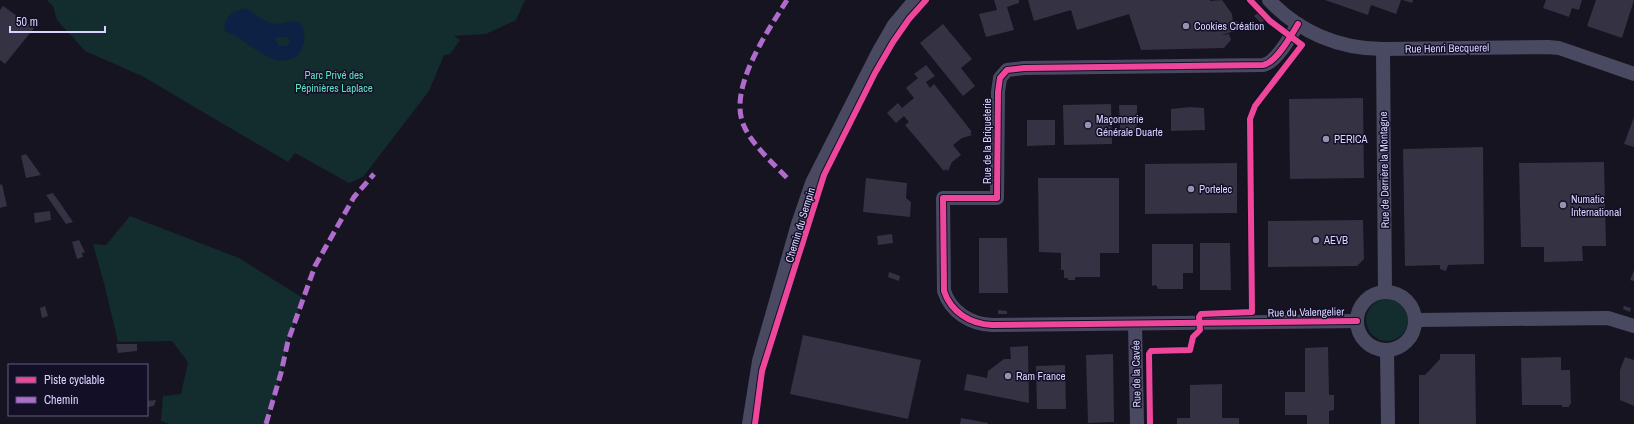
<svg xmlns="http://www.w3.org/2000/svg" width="1634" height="424" font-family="'Archivo Narrow',sans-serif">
<rect width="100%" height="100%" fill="#161421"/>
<g fill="#132c2d">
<polygon points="47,0 525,0 516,20 486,34 454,36 460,40 450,54 444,55 429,91 363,177 349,183 295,153 288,162 142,76 85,51 57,20 53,6"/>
<polygon points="130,216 239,258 303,298 288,341 281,373 266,424 170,424 161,421 163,396 181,394 188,362 172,341 118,342 105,287 93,244 106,245"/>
<circle cx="1387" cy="320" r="21"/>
</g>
<path fill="#0d2144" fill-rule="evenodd" d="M245,8C255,11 260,20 270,23C279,26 288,20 298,22C304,27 305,33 304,41C303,47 300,54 295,57C272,71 246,38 225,31C222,17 233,12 245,8ZM276,37H288L290,42L287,46H279L275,39Z"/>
<g fill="#343243">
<polygon points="994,0 1019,0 1019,3 1007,7 1014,30 986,37 979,14 997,10"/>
<polygon points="1028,0 1210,0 1210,1 1222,0 1232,14 1233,22 1237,21 1242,29 1221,35 1229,34 1231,40 1224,48 1141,50 1129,14 1077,30 1071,10 1034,21"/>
<polygon points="1325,0 1401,0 1396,14 1371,5 1368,15"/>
<polygon points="1403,0 1413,0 1412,3"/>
<polygon points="1546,0 1582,0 1579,10 1572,8 1569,17 1543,8"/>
<polygon points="1596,0 1634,0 1622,38 1587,26"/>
<polygon points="3,6 34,28 5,64 0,60 0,10"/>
<polygon points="1258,13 1265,20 1261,23 1254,16"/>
<polygon points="943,24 972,59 961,68 975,86 963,96 920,43"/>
<polygon points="926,65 935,76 926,82 930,88 934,84 972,132 970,133 972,135 962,138 953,145 961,155 952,162 948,171 946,169 944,171 905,125 909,122 904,116 896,123 887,113 898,103 902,108 914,98 906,88 918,78 914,74"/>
<polygon points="1363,98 1364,178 1290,179 1289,99"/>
<polygon points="1111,104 1112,144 1064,145 1063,105"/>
<polygon points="1119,105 1137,105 1137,132 1120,132"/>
<polygon points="1190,107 1204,108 1205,130 1171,131 1171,109"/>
<polygon points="1634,117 1634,147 1624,144"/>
<polygon points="1027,120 1055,120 1055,145 1027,146"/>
<polygon points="1483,147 1484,264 1448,265 1446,271 1440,269 1440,265 1405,266 1403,149"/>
<polygon points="26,154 41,175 26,178 21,156"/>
<polygon points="1604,162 1606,246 1582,246 1583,261 1544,262 1544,247 1521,247 1519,163"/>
<polygon points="1237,163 1237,213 1145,214 1145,164"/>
<polygon points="866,178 907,183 906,198 911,202 910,217 863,212"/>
<polygon points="1038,178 1119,178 1119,253 1100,253 1100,277 1075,277 1075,280 1068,280 1068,278 1064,278 1064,270 1061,270 1061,253 1039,252"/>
<polygon points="2,184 7,206 0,208 0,185"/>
<polygon points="53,193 60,203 73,222 66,224 46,195"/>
<polygon points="50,211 51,220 35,223 34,213"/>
<polygon points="1363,220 1364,259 1357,266 1268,267 1268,221"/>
<polygon points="892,234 893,243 878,245 877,236"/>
<polygon points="979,238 1007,238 1008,293 979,293"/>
<polygon points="79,240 85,252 82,253 83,257 77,259 72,242"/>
<polygon points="1200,243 1230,243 1231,290 1200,290"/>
<polygon points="1152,244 1193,244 1193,273 1183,273 1183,289 1158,289 1156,285 1152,286"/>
<polygon points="1634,270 1634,281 1630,280"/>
<polygon points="889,272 900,276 899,281 888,277"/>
<polygon points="45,306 48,316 42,318 40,308"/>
<polygon points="1624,306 1631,308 1630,312 1623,309"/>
<polygon points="998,310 1007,311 1007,314 998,314"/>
<polygon points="803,335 921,360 908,419 790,394"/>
<polygon points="116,344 137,344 137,351 118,353"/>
<polygon points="1028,346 1029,403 964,390 967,374 987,378 988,371 1004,359 1011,359 1010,347"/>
<polygon points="1328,347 1329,395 1334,395 1334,410 1329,411 1329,424 1307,424 1307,415 1285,415 1285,392 1305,392 1305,348"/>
<polygon points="1113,354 1114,422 1088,423 1086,355"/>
<polygon points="1440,354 1475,354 1476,424 1419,424 1419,375 1425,375 1440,359"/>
<polygon points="1561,357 1561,370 1570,370 1571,404 1569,405 1569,407 1562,407 1562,405 1522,405 1521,358"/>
<polygon points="1625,357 1634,360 1634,406 1620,400 1620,370"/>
<polygon points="1065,365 1066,409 1037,409 1036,366"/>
<polygon points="1222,384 1222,418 1239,418 1239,424 1177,424 1177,418 1190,418 1190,385"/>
<polygon points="156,400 154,406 147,407 147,401"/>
<polygon points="961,418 988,423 988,424 960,424"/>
</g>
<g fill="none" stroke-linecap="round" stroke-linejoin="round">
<g stroke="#4a4962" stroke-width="14">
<path d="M1269,0C1299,32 1339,49 1383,49L1548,47L1559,48L1634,74"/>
<path d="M1298,24C1291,36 1276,63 1263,65L1024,68L1007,70L1000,78L998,92L997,198H943L944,291C951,312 970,324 992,325L1357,321"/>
<polyline points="1383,49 1385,291"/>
<circle cx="1386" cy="321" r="29"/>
<polyline points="1416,320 1608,318 1634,326"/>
<polyline points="1135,324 1137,424"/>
<polyline points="1387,350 1388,424"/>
<polyline points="749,424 759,361 798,224 812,183 879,51 894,25 915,0"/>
</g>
<g stroke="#b06ccc" stroke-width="5" stroke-dasharray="10 5" stroke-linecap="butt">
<path d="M787,0C768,31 727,89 744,126C752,145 775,165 789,180"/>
<polyline points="266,424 281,373 288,341 315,266 354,197 374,174"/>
</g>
<g stroke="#130f26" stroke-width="8">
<g id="cycleway">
<path d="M1298,24C1291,36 1276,63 1263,65L1024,68L1007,70L1000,78L998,92L997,198H943L944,291C951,312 970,324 992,325L1357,321"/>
<polyline points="755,424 762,371 824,175 875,73 893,42 909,19 926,0"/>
<polyline points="1150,424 1149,354 1151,351 1190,350 1193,337 1200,330 1199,317 1201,314 1252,312 1250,119 1255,106 1302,45 1270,21 1250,0"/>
</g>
</g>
<use href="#cycleway" stroke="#ed469a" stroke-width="6"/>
</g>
<g fill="#9591b1" stroke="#130f26" stroke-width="1.5">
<circle cx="1186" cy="26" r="4"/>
<circle cx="1088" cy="125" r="4"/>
<circle cx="1326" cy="139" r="4"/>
<circle cx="1191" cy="189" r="4"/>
<circle cx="1563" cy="205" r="4"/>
<circle cx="1316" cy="240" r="4"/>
<circle cx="1008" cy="376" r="4"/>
</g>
<g text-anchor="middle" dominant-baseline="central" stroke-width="3" stroke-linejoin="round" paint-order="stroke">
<g font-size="11" fill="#d9d4ff" stroke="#130f26" text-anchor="start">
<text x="1194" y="26">Cookies Création</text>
<text x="1096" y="119">Maçonnerie<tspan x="1096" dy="13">Générale Duarte</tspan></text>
<text x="1334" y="139">PERICA</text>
<text x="1199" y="189">Portelec</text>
<text x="1571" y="199">Numatic<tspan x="1571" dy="13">International</tspan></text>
<text x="1324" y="240">AEVB</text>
<text x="1016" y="376">Ram France</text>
</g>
<g font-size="11" fill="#d9d4ff" stroke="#130f26">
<text transform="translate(1447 48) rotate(-1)">Rue Henri Becquerel</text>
<text transform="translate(987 141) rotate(-90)">Rue de la Briqueterie</text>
<text transform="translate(1384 170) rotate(-91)">Rue de Derrière la Montagne</text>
<text transform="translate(800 225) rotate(-73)">Chemin du Sempin</text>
<text transform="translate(1306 312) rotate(-1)">Rue du Valengelier</text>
<text transform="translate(1136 374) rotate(-91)">Rue de la Cavée</text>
</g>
<g font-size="11" fill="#5fe0c0" stroke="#130f26">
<text x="334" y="75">Parc Privé des<tspan x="334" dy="13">Pépinières Laplace</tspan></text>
</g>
</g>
<rect x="8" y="364" width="140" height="52" fill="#130f26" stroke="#625e7d"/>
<rect x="16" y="377" width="20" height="6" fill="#ed469a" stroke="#625e7d"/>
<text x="44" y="384" font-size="12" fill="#d9d4ff">Piste cyclable</text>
<rect x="16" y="397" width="20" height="6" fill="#b06ccc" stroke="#625e7d"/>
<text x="44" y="404" font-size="12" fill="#d9d4ff">Chemin</text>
<path d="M10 26v6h95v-6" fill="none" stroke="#d9d4ff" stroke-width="2"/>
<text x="16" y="26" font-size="12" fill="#d9d4ff" stroke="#130f26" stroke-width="3" paint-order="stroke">50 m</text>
</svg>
